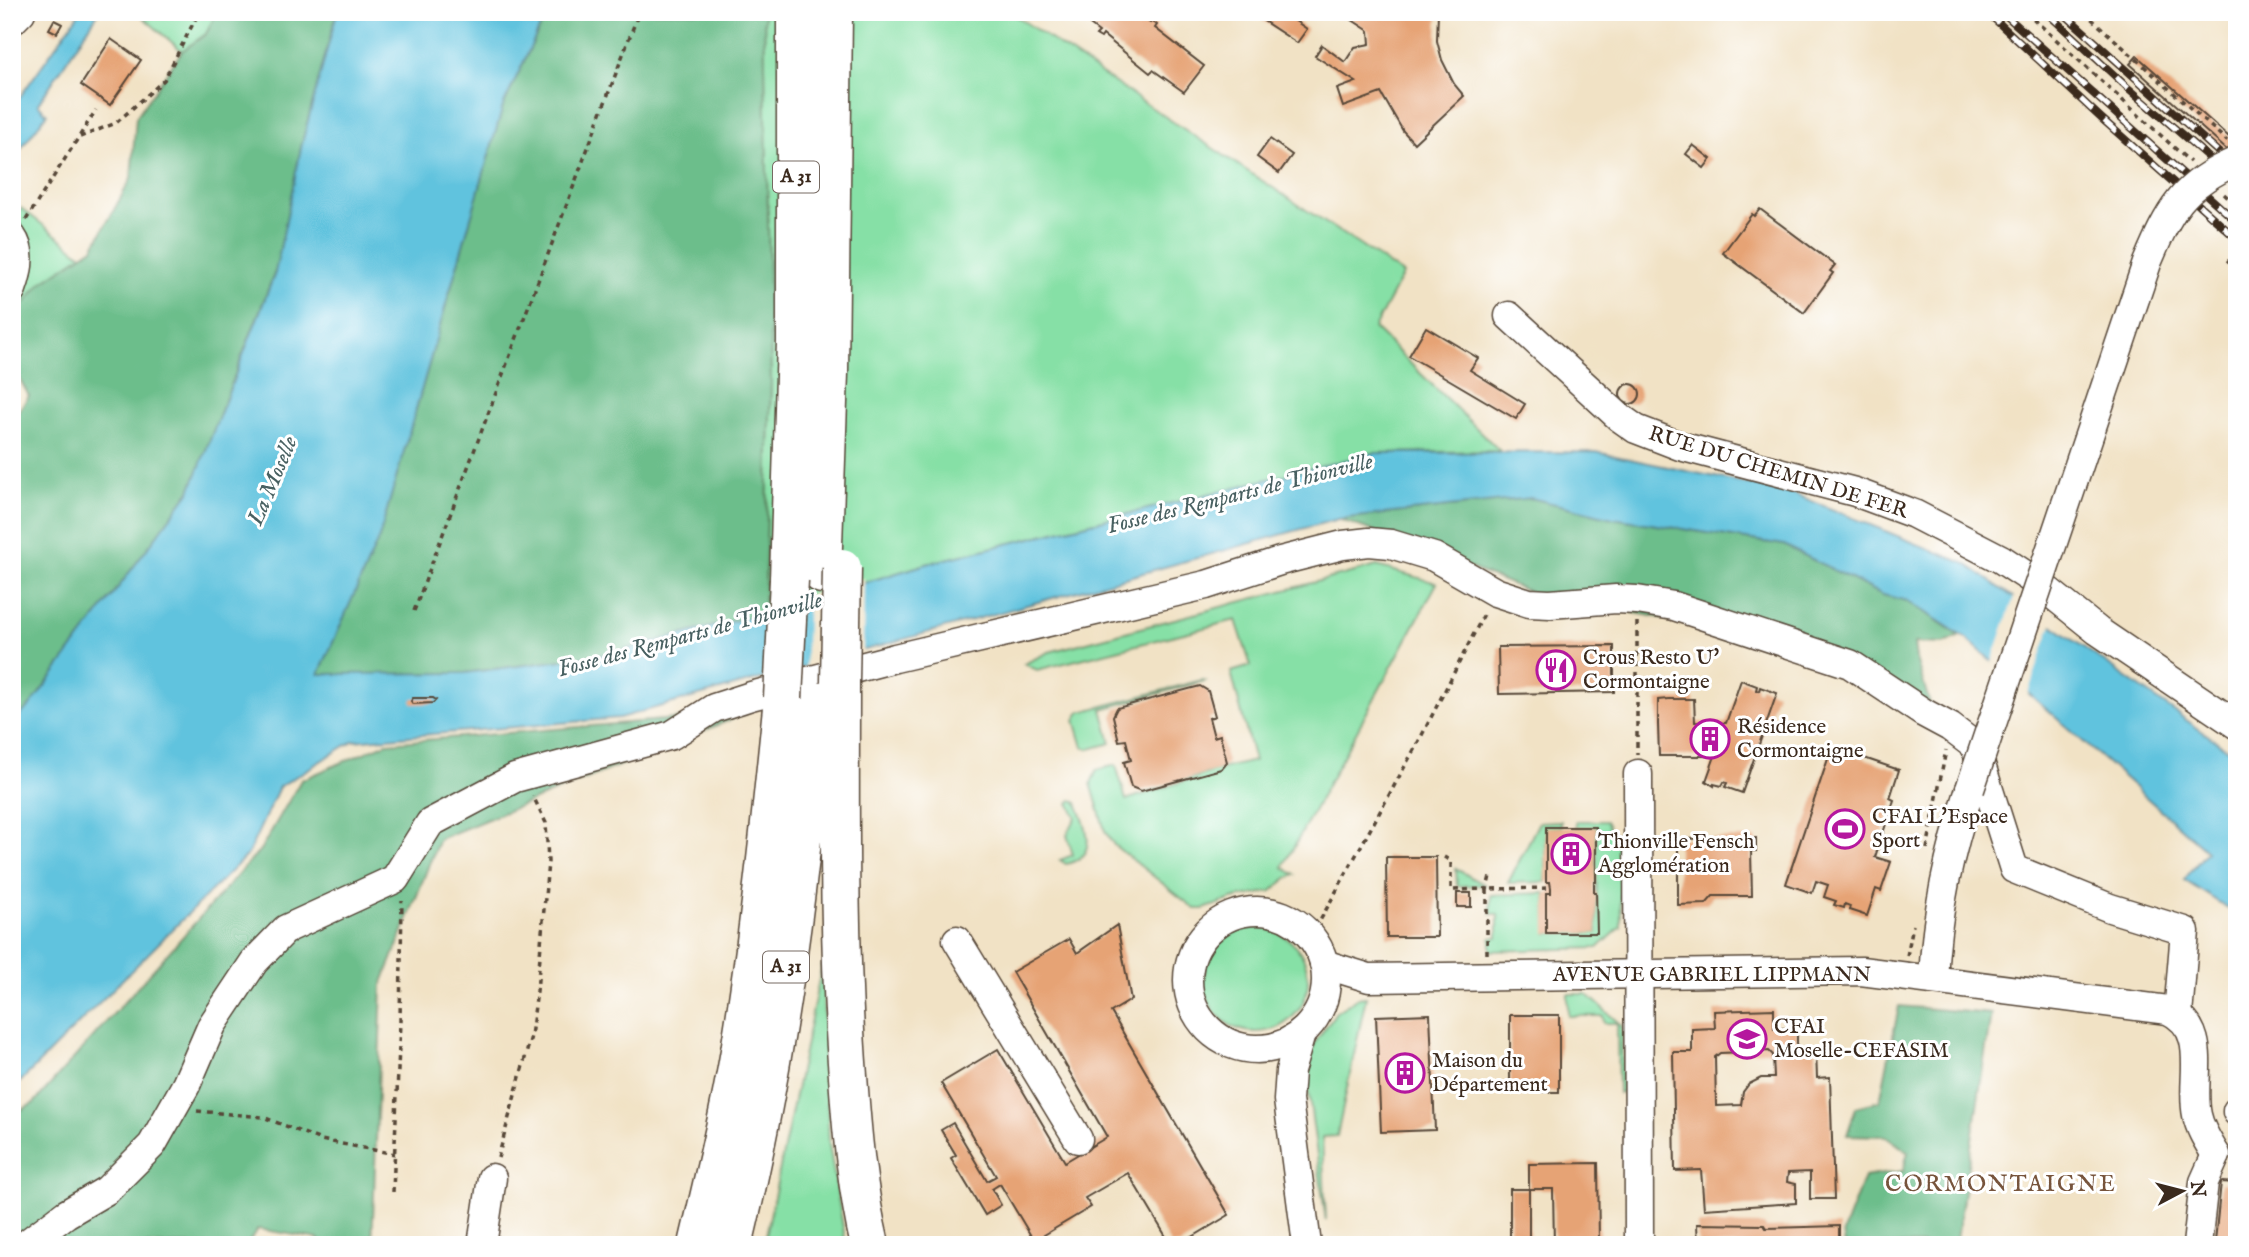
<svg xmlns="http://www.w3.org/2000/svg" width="2249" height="1257" font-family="'IM FELL English',serif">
<rect width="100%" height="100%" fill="#fff"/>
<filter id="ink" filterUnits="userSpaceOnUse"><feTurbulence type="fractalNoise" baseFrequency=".0143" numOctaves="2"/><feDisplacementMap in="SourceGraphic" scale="14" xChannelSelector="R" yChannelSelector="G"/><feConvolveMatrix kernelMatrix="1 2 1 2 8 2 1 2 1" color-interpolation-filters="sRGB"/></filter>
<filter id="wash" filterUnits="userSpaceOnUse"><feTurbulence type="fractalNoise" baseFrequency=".00686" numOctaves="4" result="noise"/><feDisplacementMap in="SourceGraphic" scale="28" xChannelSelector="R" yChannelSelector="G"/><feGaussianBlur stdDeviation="1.57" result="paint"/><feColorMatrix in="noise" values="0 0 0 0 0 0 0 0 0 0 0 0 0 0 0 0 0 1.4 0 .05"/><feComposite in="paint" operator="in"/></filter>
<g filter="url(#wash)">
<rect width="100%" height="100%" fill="#f1e2c5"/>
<g fill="#86e0a6" stroke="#608562" stroke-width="2">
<polygon points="137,12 217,12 206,34 182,51"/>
<polygon points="764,12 1010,12 1134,96 1403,274 1374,328 1500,451 1374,453 930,563 764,613 771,382"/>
<polygon points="21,208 82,255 41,283 12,318 12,212 15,215"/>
<polygon points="1377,566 1437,583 1283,867 1295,875 1287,878 1272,891 1232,899 1204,909 1195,909 1114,845 1105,831 1091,783 1097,770 1116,765 1126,800 1221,769 1254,761 1231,672 1251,666 1236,620 1037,670 1024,664 1049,652"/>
<polygon points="1202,680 1205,681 1102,709 1111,743 1090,749 1083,747 1075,720 1080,712"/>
<path d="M1072,800L1077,803C1086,825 1100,857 1066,864L1060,860L1073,855L1067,835L1076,817L1069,803Z"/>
<polygon points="1561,821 1561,827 1546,828 1546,882 1508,883 1539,822"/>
<polygon points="1576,821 1606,821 1611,831 1620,837 1621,927 1598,948 1491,951 1491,938 1498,937 1498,914 1491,914 1491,895 1546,893 1547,933 1597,933 1596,827 1576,827"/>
<polygon points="1456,869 1484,884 1485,885 1457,886"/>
<circle cx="1256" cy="980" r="52"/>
<polygon points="822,965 829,1144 846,1245 764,1245"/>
<polygon points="1568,994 1587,994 1622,1026 1622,1093 1618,1093 1617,1023 1604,1023 1603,1016 1568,1016"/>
<polygon points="1366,997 1337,1136 1322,1137 1326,1221 1306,1074 1314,1044 1336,1012 1358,998"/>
</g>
<g fill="#6cbe8b" stroke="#547454" stroke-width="2">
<polygon points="217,12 337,12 302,143 276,269 190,491 30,706 12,722 12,420 29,396 12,365 12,318 41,283 93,248 131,179 136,117 182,51 206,34"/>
<polygon points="547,12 764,12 771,382 764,613 609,654 465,673 318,675 379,538 503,106"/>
<polygon points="1531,498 1613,518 1784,545 1883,595 1908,601 1960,636 1944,644 1914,643 1916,659 1931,707 1830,649 1538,595 1405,542 1338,519"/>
<polygon points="747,713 439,839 382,985 372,1245 319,1245 319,1239 258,1229 247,1245 12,1245 12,1115 34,1103 261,849 301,780 387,743"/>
<polygon points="1899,1006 1991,1014 1956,1245 1845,1245 1843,1232 1864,1177 1903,1171 1908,1152 1886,1136 1847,1135 1856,1107 1880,1101"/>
</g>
<g fill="#60c3de" stroke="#4e767e" stroke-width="2">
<polygon points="80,12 99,12 38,104 47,114 12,160 12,108"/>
<polygon points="337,12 547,12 503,106 379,538 319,674 465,673 609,654 764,613 930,563 1374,453 1596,452 1792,493 1966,564 2237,756 2237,914 2184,880 2207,851 1968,640 1908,601 1883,595 1784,545 1613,518 1531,498 1338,519 619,718 353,741 279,787 248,854 12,1090 12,722 30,706 190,491 275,273 302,143"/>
</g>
<g fill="#f1e2c5">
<polygon points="864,578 863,654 805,670 808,595"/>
<polygon points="2015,594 2053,621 2027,696 1991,665"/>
</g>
<g id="blocks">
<g fill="#e6a374" fill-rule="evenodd">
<polygon points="1073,12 1135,12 1150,23 1152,21 1157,25 1155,28 1204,66 1184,92 1153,70 1150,73 1103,35 1101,38 1096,35 1099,32"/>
<polygon points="1263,12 1282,12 1307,29 1297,43 1259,18"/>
<polygon points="1340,12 1438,12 1437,41 1442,60 1454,84 1464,96 1414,143 1403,131 1381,93 1343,107 1337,89 1356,82 1315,56 1322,45 1345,62 1355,47 1370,44 1369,31"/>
<polygon points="54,20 62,24 57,33 49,29"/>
<polygon points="111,39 141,60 110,105 81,85"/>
<polygon points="2137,56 2237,144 2237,159 2130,64"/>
<polygon points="1270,139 1292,155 1279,173 1257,157"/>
<polygon points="1693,145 1711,159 1704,168 1686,154"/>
<polygon points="1760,209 1835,265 1830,271 1833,273 1804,313 1723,253 1752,214 1754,216"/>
<polygon points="1426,327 1478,358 1470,370 1525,404 1516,419 1409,356"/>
<circle cx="1630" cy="394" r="10"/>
<polygon points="1614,646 1614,692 1499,694 1498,647"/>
<polygon points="1741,680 1757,686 1756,690 1759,691 1760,687 1777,693 1742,793 1725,787 1727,783 1724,782 1722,786 1714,784 1714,786 1706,781 1715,756 1659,756 1658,724 1658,700 1669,699 1694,699 1695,722 1726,723"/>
<polygon points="1200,686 1208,691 1215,716 1209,718 1214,737 1220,735 1227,762 1221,769 1141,791 1131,787 1124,762 1131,760 1126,740 1119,741 1113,716 1117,708"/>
<polygon points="413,698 433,698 436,700 433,703 413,704 411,701"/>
<polygon points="1832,747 1899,770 1890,798 1894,800 1875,857 1891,862 1881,891 1876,889 1867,916 1849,910 1850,906 1845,904 1844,908 1834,905 1836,901 1824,897 1828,885 1816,881 1812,893 1786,884"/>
<polygon points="1546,827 1596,827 1596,882 1594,882 1594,892 1596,892 1597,933 1546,933 1546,893 1551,893 1551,888 1550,882 1546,882"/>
<polygon points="1756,838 1756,851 1751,851 1752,896 1713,896 1706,904 1678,905 1678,839"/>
<polygon points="1386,857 1436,857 1437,937 1387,937"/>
<rect x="1457" y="893" width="14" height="14"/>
<polygon points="1117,925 1131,1000 1111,1012 1229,1215 1179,1245 1171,1245 1128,1173 1085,1198 1091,1207 1034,1241 1000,1184 992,1189 1001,1205 985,1215 951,1158 956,1155 941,1130 953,1123 987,1181 996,1176 941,1083 998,1049 1065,1162 1107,1137 1012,972 1069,939 1077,953"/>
<path d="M1774,1009V1028H1797V1051H1816L1817,1078L1830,1077L1834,1199H1810V1172L1788,1173L1787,1182L1796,1184V1203L1704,1209L1701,1170L1675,1171L1673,1052H1692V1029L1715,1028L1714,1011ZM1769,1051L1773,1055L1774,1078H1761L1749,1084L1743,1092L1741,1105L1716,1106L1715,1057L1720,1053Z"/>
<polygon points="1430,1014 1435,1130 1381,1132 1376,1016"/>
<rect x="1510" y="1015" width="49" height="77"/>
<polygon points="1598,1163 1599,1245 1554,1245 1553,1189 1529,1189 1529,1164"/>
<polygon points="2221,1182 2237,1183 2237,1245 2220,1245 2220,1242 2215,1242"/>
<rect x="1510" y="1189" width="19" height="56"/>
<polygon points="1697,1224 1764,1225 1766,1228 1839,1226 1839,1245 1698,1245"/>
</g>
</g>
</g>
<g filter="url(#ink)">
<use href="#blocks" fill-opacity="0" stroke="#564637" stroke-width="2"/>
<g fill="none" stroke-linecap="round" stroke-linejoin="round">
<g stroke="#564637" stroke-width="31">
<g id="minor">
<polyline points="12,21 21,12"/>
<path d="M12,237C23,252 18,273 12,289"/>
<polyline points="1509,316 1619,417 1636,429 1680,446 1855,492 1914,514 2001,559 2042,586 2098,631 2237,725"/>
<polyline points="1638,774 1639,1245"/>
<circle cx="1257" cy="980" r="69"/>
<polyline points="957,940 1078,1139"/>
<path d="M1324,964L1369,978L1861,971L2168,1010C2212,1030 2189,1080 2197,1115C2200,1130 2209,1143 2216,1155"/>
<path d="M1933,980C1936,911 1949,854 1970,789"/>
<polyline points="1301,1034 1290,1071 1288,1100 1307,1245"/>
<polyline points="2237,1111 2237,1112"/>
<polyline points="25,1245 66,1214 107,1190 152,1145 186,1085 212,1025 254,962 286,929 395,879 430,823 515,778 672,735 714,708 751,696 895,658 1206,585 1280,561 1343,545 1369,542 1391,544 1434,557 1495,592 1529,603 1550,604 1616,599 1637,600 1674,606 1850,664 1924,713 1950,727 1975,746 2014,869 2110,908 2185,931 2178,1015"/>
<polyline points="482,1245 492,1178"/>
<polyline points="2197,1245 2204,1182 2216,1155"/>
</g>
</g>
<g stroke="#564637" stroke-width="41">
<g id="highway">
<polyline points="822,574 829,373 833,12"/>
<polyline points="789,580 796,341 796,12"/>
<path d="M840,683C840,814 838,946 848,1076C852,1133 857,1190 870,1245"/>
<path d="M698,1245C715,1172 733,1100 744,1026C761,917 772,807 783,698"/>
<path d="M733,1245C778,1061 802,874 816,687"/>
</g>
</g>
<g stroke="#564637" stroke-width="3.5" stroke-dasharray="5 5" stroke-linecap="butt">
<polyline points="2026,12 2190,162"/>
<polyline points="2084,12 2227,141"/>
<polyline points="80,137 116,123 164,80 199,12"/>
<polyline points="2224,194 2237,206"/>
<polyline points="26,220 96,110"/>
<polyline points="2227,260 2237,269"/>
<polyline points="414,611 639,12"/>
<polyline points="1637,622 1637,754"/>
<polyline points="1927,849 1946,750"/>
<polyline points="1444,857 1451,861 1451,890 1487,889 1490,876"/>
<polyline points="1311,937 1421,737 1485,612"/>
<polyline points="1487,954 1487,889 1551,888"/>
<polyline points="1907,956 1913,925"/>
<polyline points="197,1111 263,1117 321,1140 395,1154"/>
<polyline points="498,1158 531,1036 537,991 548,862 546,823 533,796"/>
<polyline points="393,1192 400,1021 402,901"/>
</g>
<use href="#minor" stroke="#fff" stroke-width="28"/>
<use href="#highway" stroke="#fff" stroke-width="38"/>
<g stroke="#3b2a1e" stroke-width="8">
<g id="rail">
<polyline points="1987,12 2101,118 2237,239"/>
<polyline points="2002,12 2237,222"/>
<polyline points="2046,12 2127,87 2237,182"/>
<polyline points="2062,12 2237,169"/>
</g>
</g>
<use href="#rail" stroke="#fff" stroke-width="5" stroke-dasharray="16" stroke-linecap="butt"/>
<g stroke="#564637" stroke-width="31" stroke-linecap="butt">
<path id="minor-bridge" d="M1970,789L2147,263C2169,211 2182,184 2237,161"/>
</g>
<g stroke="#564637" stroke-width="41" stroke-linecap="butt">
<g id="highway-bridge">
<polyline points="840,683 842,568"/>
<polyline points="783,698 789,580"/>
</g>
</g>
<use href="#minor-bridge" stroke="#fff" stroke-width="28"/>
<use href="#highway-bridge" stroke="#fff" stroke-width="38"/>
</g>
</g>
<defs>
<g id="restaurant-ring" transform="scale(2.0125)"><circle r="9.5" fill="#fff" stroke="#b5179e" stroke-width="1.5"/><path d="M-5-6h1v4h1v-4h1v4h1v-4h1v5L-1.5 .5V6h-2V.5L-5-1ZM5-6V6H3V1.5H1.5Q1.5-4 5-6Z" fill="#b5179e"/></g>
<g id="building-ring" transform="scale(2.0125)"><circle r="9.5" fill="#fff" stroke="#b5179e" stroke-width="1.5"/><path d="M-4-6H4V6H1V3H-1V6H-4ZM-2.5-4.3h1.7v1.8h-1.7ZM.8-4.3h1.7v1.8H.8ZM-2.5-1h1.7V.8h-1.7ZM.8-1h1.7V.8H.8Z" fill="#b5179e"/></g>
<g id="stadium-ring" transform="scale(2.0125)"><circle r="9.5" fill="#fff" stroke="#b5179e" stroke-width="1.5"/><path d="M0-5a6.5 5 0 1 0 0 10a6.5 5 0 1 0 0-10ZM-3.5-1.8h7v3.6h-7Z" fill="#b5179e"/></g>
<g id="university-ring" transform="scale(2.0125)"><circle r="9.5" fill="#fff" stroke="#b5179e" stroke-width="1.5"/><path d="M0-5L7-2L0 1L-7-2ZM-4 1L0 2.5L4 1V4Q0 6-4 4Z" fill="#b5179e"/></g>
</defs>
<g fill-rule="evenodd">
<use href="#restaurant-ring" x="1556" y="670"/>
<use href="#building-ring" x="1710" y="739"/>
<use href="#stadium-ring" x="1845" y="829"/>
<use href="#building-ring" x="1571" y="854"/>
<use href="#university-ring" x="1747" y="1039"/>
<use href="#building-ring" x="1405" y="1073"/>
</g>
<g text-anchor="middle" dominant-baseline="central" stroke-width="6" stroke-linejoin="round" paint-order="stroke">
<g fill="#fff" stroke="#766a62" stroke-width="2">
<rect x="773" y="161.5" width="46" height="31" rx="5"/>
<rect x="763" y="951.5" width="46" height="31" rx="5"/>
</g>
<g font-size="19" font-weight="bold" fill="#3b2a1e">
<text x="796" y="177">A 31</text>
<text x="786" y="967">A 31</text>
</g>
<g font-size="21" fill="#3b2a1e" stroke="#fff">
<text transform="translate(1778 473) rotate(17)">RUE DU CHEMIN DE FER</text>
<text x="1712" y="975">AVENUE GABRIEL LIPPMANN</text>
</g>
<g font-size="21" fill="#3b2a1e" stroke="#fff" text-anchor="start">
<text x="1583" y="658">Crous Resto U'<tspan x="1583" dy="24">Cormontaigne</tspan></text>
<text x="1737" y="727">Résidence<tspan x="1737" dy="24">Cormontaigne</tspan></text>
<text x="1872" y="817">CFAI L'Espace<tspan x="1872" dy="24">Sport</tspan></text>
<text x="1598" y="842">Thionville Fensch<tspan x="1598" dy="24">Agglomération</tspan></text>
<text x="1774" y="1027">CFAI<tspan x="1774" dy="24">Moselle-CEFASIM</tspan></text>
<text x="1432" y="1061">Maison du<tspan x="1432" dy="24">Département</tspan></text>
</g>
<g font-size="23" font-style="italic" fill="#486061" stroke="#fff">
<text transform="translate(273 481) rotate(-67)">La Moselle</text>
<text transform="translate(1240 494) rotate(-14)">Fosse des Remparts de Thionville</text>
<text transform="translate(690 635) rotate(-15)">Fosse des Remparts de Thionville</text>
</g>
<g font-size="23" letter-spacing="2" fill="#77543c" stroke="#fff">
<text x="2001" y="1184">CORMONTAIGNE</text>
</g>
</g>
<rect width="2249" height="1257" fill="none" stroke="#fff" stroke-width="42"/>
<g transform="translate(2182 1191) rotate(83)" stroke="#ffffff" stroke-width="5" paint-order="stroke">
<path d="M0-5L12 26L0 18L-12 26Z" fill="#3b2a1e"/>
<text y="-10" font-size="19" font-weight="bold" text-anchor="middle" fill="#3b2a1e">N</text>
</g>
</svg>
